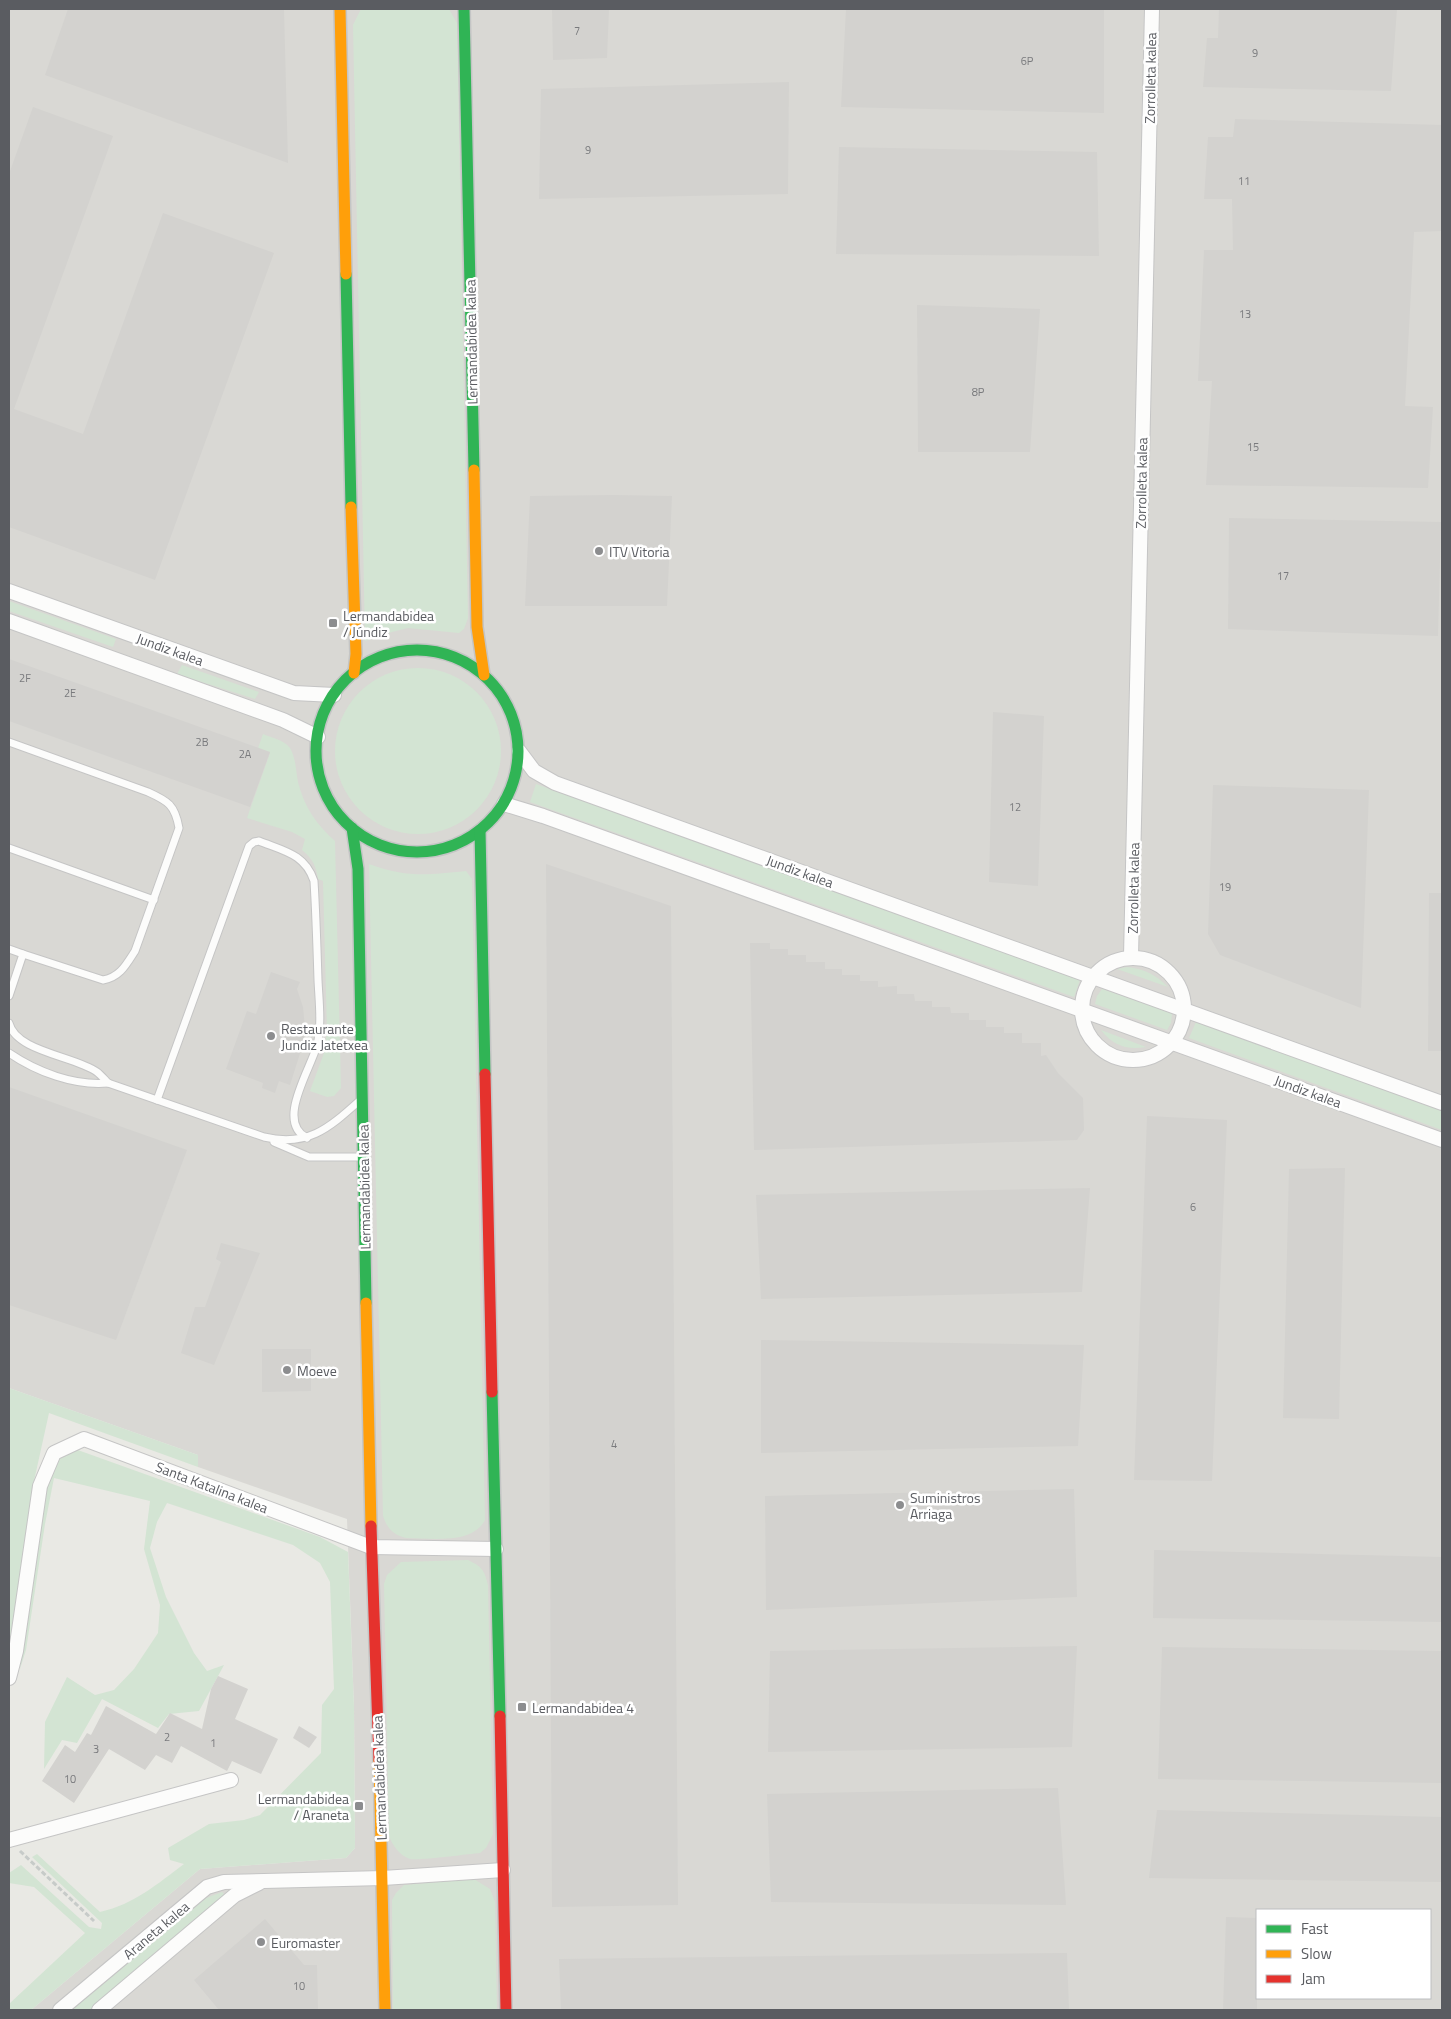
<svg xmlns="http://www.w3.org/2000/svg" width="1451" height="2019" font-family="'Titillium Web',sans-serif">
<rect width="100%" height="100%" fill="#e9e9e4"/>
<path fill="#d9d8d4" fill-rule="evenodd" d="M9,9H1442V2010H31L200,1869L346,1858L355,1848L354,1707L347,1519L198,1467V1455L9,1388ZM1257,1910H1430V1998H1257Z"/>
<g fill="#d3e4d3">
<polygon points="361,9 449,9 457,23 468,618 464,629 459,633 408,628 392,632 365,641 353,25"/>
<polygon points="9,601 116,639 113,647 9,611"/>
<polygon points="182,665 259,692 255,699 177,674"/>
<circle cx="418" cy="751" r="83"/>
<path d="M263,734C272,738 284,740 290,748C296,758 296,772 298,782C304,807 317,825 335,841L341,1088L334,1096L327,1097L310,1091L324,1053L327,1031L323,881L318,879C316,866 313,859 302,850L305,839L292,832L247,818L270,753L258,748Z"/>
<polygon points="536,784 1080,980 1074,997 530,802"/>
<path d="M369,864C408,878 426,875 466,871L472,879L485,1520C472,1545 431,1538 406,1538C393,1535 387,1528 383,1516Z"/>
<path d="M1127,967C1145,969 1156,975 1168,987L1117,969Z"/>
<polygon points="1102,989 1172,1013 1171,1023 1167,1030 1095,1004 1097,996"/>
<polygon points="1196,1022 1442,1111 1442,1130 1189,1038"/>
<path d="M1101,1030L1146,1047C1127,1050 1113,1046 1101,1030Z"/>
<polygon points="9,1388 198,1455 198,1467 49,1413 34,1481 9,1654"/>
<path d="M75,1449L320,1537L348,1552L354,1707L355,1848L346,1858L200,1869L31,2010H9V2004L85,1933L34,1887L9,1883V1873L21,1865L89,1927L101,1929L102,1923L32,1857L37,1854L100,1912C135,1904 157,1884 184,1864L170,1860L168,1848L209,1824L244,1820L260,1815L321,1753L322,1705L334,1689L330,1582L320,1563L293,1545L167,1503L157,1522L150,1548L166,1597L194,1653L207,1671L224,1665L199,1711L169,1714L158,1728L102,1699L77,1743L62,1740L44,1769L45,1722L67,1677L95,1695L114,1690L134,1669L158,1633L160,1605L144,1549L150,1501L54,1478L45,1524L26,1650L20,1669L39,1525L48,1475L60,1459Z"/>
<path d="M468,1560C482,1567 484,1569 488,1585L493,1834L486,1848L480,1853C468,1854 418,1861 410,1859C399,1855 393,1846 389,1836L384,1584L387,1575L401,1562Z"/>
<polygon points="474,1879 490,1889 495,1902 497,2010 393,2010 392,1900 396,1893 404,1885"/>
<polygon points="222,1892 226,1896 91,2010 67,2010 193,1903"/>
</g>
<g fill="#d3d2cf">
<polygon points="68,9 284,9 288,163 45,75"/>
<polygon points="552,9 609,9 607,58 553,60"/>
<polygon points="846,9 1104,9 1104,113 841,107"/>
<polygon points="1219,9 1397,9 1391,91 1203,87 1207,38 1218,38"/>
<polygon points="789,82 788,194 539,199 541,89"/>
<polygon points="33,107 113,136 14,409 83,434 163,213 274,253 155,580 9,527 9,174"/>
<polygon points="1235,119 1442,125 1442,231 1414,232 1405,406 1433,407 1428,488 1206,485 1212,381 1198,381 1204,250 1233,250 1232,199 1204,199 1208,137 1233,137"/>
<polygon points="839,147 1097,152 1099,256 836,254"/>
<polygon points="917,305 1040,309 1030,452 918,452"/>
<polygon points="614,495 672,496 667,606 525,606 530,496"/>
<polygon points="1229,518 1441,522 1438,636 1228,629"/>
<polygon points="9,659 270,752 250,807 9,721"/>
<polygon points="993,712 1044,716 1038,886 989,882"/>
<polygon points="1213,785 1369,790 1361,1008 1220,955 1208,934"/>
<polygon points="546,864 671,906 678,1905 552,1907"/>
<polygon points="1429,893 1442,893 1442,1051 1428,1051"/>
<polygon points="750,943 770,943 770,949 788,949 788,955 806,955 806,962 825,962 825,969 842,969 842,975 860,975 860,981 878,981 878,987 897,986 897,994 914,994 915,1001 932,1001 932,1007 950,1007 951,1013 969,1013 969,1020 986,1020 986,1027 1004,1027 1004,1033 1022,1033 1022,1043 1041,1043 1041,1056 1046,1055 1058,1073 1083,1098 1084,1130 1077,1140 754,1150"/>
<polygon points="271,972 300,982 297,989 303,1007 305,1028 303,1044 290,1085 279,1081 275,1093 262,1088 263,1083 226,1069 247,1011 256,1014"/>
<polygon points="9,1087 187,1150 116,1340 9,1305"/>
<polygon points="1147,1116 1227,1120 1212,1481 1134,1480"/>
<polygon points="1345,1168 1339,1419 1283,1418 1289,1169"/>
<polygon points="1090,1188 1082,1292 761,1299 756,1195"/>
<polygon points="221,1243 260,1253 214,1365 181,1353 195,1307 205,1307 221,1262 216,1259"/>
<polygon points="761,1340 1084,1345 1078,1446 761,1453"/>
<polygon points="262,1349 311,1349 311,1391 262,1392"/>
<polygon points="1074,1489 1077,1597 766,1610 765,1496"/>
<polygon points="1154,1550 1442,1557 1442,1622 1153,1618"/>
<polygon points="1077,1646 1072,1747 768,1752 770,1651"/>
<polygon points="1162,1647 1442,1651 1442,1783 1158,1779"/>
<polygon points="218,1676 248,1689 235,1719 278,1739 261,1774 232,1761 227,1771 181,1746 172,1763 156,1755 145,1770 109,1749 74,1803 42,1781 65,1745 75,1752 87,1733 91,1735 106,1706 156,1734 170,1713 202,1729 211,1689"/>
<polygon points="299,1726 317,1737 309,1748 293,1738"/>
<polygon points="1058,1788 1066,1905 771,1902 767,1794"/>
<polygon points="1157,1810 1442,1817 1442,1882 1149,1878"/>
<polygon points="1226,1917 1257,1918 1257,2010 1223,2010"/>
<polygon points="265,1919 304,1965 317,1965 318,2010 219,2010 194,1980"/>
<polygon points="1067,1953 1069,2010 561,2010 559,1959"/>
</g>
<g fill="none" stroke-linecap="round" stroke-linejoin="round">
<g stroke="#c5c5c5" stroke-width="9">
<g id="lane">
<path d="M9,742L148,792C168,801 175,805 179,828L135,951C126,965 120,977 103,980L23,954"/>
<polyline points="9,848 154,900"/>
<polyline points="9,949 23,954 9,996"/>
<path d="M9,1023C16,1052 75,1056 97,1072C101,1075 105,1080 108,1083L264,1137C307,1147 328,1129 358,1102"/>
<path d="M9,1053C37,1072 74,1086 108,1083"/>
<path d="M157,1100L249,846L254,842L259,841C284,851 305,854 314,881C316,914 317,947 318,980C319,1002 322,1024 317,1045C311,1069 275,1122 307,1138"/>
<polyline points="274,1142 309,1157 362,1157"/>
</g>
</g>
<g stroke="#c5c5c5" stroke-width="16">
<g id="street">
<polyline points="9,591 294,693 334,695"/>
<polyline points="9,621 283,720 318,737"/>
<polyline points="519,751 534,771 555,783 1442,1103"/>
<polyline points="504,804 543,816 1442,1140"/>
<polyline points="1131,957 1152,9"/>
<circle cx="1133" cy="1009" r="51"/>
<polyline points="9,1678 16,1651 40,1486 54,1453 84,1439 371,1547 496,1549"/>
<polyline points="9,1840 231,1780"/>
<polyline points="60,2010 207,1887 224,1882 383,1878 503,1870"/>
<polyline points="99,2010 235,1895 259,1883"/>
</g>
</g>
<g stroke="#c4c5c5" stroke-width="14">
<g id="fast">
<polyline points="464,9 474,470"/>
<polyline points="346,274 351,507"/>
<circle cx="417" cy="751" r="101"/>
<polyline points="352,828 358,869 366,1303"/>
<polyline points="480,830 485,1074"/>
<polyline points="492,1392 500,1716"/>
</g>
</g>
<g stroke="#c4c5c5" stroke-width="14">
<g id="slow">
<polyline points="340,9 346,274"/>
<polyline points="474,470 477,627 484,675"/>
<polyline points="351,507 356,654 354,673"/>
<polyline points="366,1303 371,1526"/>
<polyline points="379,1760 385,2010"/>
</g>
</g>
<g stroke="#c4c5c5" stroke-width="14">
<g id="jam">
<polyline points="485,1074 492,1392"/>
<polyline points="371,1526 379,1760"/>
<polyline points="500,1716 506,2010"/>
</g>
</g>
<polyline stroke="#c7cbc9" stroke-width="3" stroke-dasharray="5 2.5" stroke-linecap="butt" points="20,1851 94,1921"/>
<use href="#lane" stroke="#fcfcfb" stroke-width="7"/>
<use href="#street" stroke="#fcfcfb" stroke-width="14"/>
<use href="#fast" stroke="#30b455" stroke-width="11"/>
<use href="#slow" stroke="#ff9f0a" stroke-width="11"/>
<use href="#jam" stroke="#e5322d" stroke-width="11"/>
</g>
<g fill="#8c8d8f" stroke="#fff" stroke-width="2">
<circle cx="599" cy="551" r="5"/>
<rect x="328" y="618" width="10" height="10" rx="2.5"/>
<circle cx="271" cy="1036" r="5"/>
<circle cx="287" cy="1370" r="5"/>
<circle cx="900" cy="1505" r="5"/>
<rect x="517" y="1702" width="10" height="10" rx="2.5"/>
<rect x="354" y="1801" width="10" height="10" rx="2.5"/>
<circle cx="261" cy="1942" r="5"/>
</g>
<g text-anchor="middle" dominant-baseline="central" stroke-width="5" stroke-linejoin="round" paint-order="stroke">
<g font-size="11" fill="#797a7d">
<text x="577" y="31">7</text>
<text x="1255" y="53">9</text>
<text x="1027" y="61">6P</text>
<text x="588" y="150">9</text>
<text x="1244" y="181">11</text>
<text x="1245" y="314">13</text>
<text x="978" y="392">8P</text>
<text x="1253" y="447">15</text>
<text x="1283" y="576">17</text>
<text x="25" y="678">2F</text>
<text x="70" y="693">2E</text>
<text x="202" y="742">2B</text>
<text x="245" y="754">2A</text>
<text x="1015" y="807">12</text>
<text x="1225" y="887">19</text>
<text x="1193" y="1207">6</text>
<text x="614" y="1444">4</text>
<text x="167" y="1737">2</text>
<text x="213" y="1743">1</text>
<text x="96" y="1749">3</text>
<text x="70" y="1779">10</text>
<text x="299" y="1986">10</text>
</g>
<g font-size="14" fill="#5a5c61" stroke="#fff">
<text transform="translate(1150 78) rotate(-89)">Zorrolleta kalea</text>
<text transform="translate(471 342) rotate(-91)">Lermandabidea kalea</text>
<text transform="translate(1141 483) rotate(-89)">Zorrolleta kalea</text>
<text transform="translate(170 649) rotate(20)">Jundiz kalea</text>
<text transform="translate(800 871) rotate(20)">Jundiz kalea</text>
<text transform="translate(1133 888) rotate(-89)">Zorrolleta kalea</text>
<text transform="translate(1308 1091) rotate(20)">Jundiz kalea</text>
<text transform="translate(364 1187) rotate(-91)">Lermandabidea kalea</text>
<text transform="translate(212 1487) rotate(21)">Santa Katalina kalea</text>
<text transform="translate(379 1778) rotate(-92)">Lermandabidea kalea</text>
<text transform="translate(156 1930) rotate(-40)">Araneta kalea</text>
</g>
<g font-size="14" fill="#5a5c61" stroke="#fff" text-anchor="start">
<text x="609" y="551">ITV Vitoria</text>
<text x="343" y="615">Lermandabidea<tspan x="343" dy="16">/ Júndiz</tspan></text>
<text x="281" y="1028">Restaurante<tspan x="281" dy="16">Jundiz Jatetxea</tspan></text>
<text x="297" y="1370">Moeve</text>
<text x="910" y="1497">Suministros<tspan x="910" dy="16">Arriaga</tspan></text>
<text x="532" y="1707">Lermandabidea 4</text>
<text x="349" y="1798" text-anchor="end">Lermandabidea<tspan x="349" dy="16">/ Araneta</tspan></text>
<text x="271" y="1942">Euromaster</text>
</g>
</g>
<rect width="1451" height="2019" fill="none" stroke="#5a5c61" stroke-width="20"/>
<rect x="1256" y="1909" width="175" height="90" fill="#ffffff" stroke="#bdbec0"/>
<rect x="1266" y="1925" width="25" height="8" fill="#30b455" stroke="#bdbec0"/>
<text x="1301" y="1934" font-size="15" fill="#5a5c61">Fast</text>
<rect x="1266" y="1950" width="25" height="8" fill="#ff9f0a" stroke="#bdbec0"/>
<text x="1301" y="1959" font-size="15" fill="#5a5c61">Slow</text>
<rect x="1266" y="1975" width="25" height="8" fill="#e5322d" stroke="#bdbec0"/>
<text x="1301" y="1984" font-size="15" fill="#5a5c61">Jam</text>
</svg>
